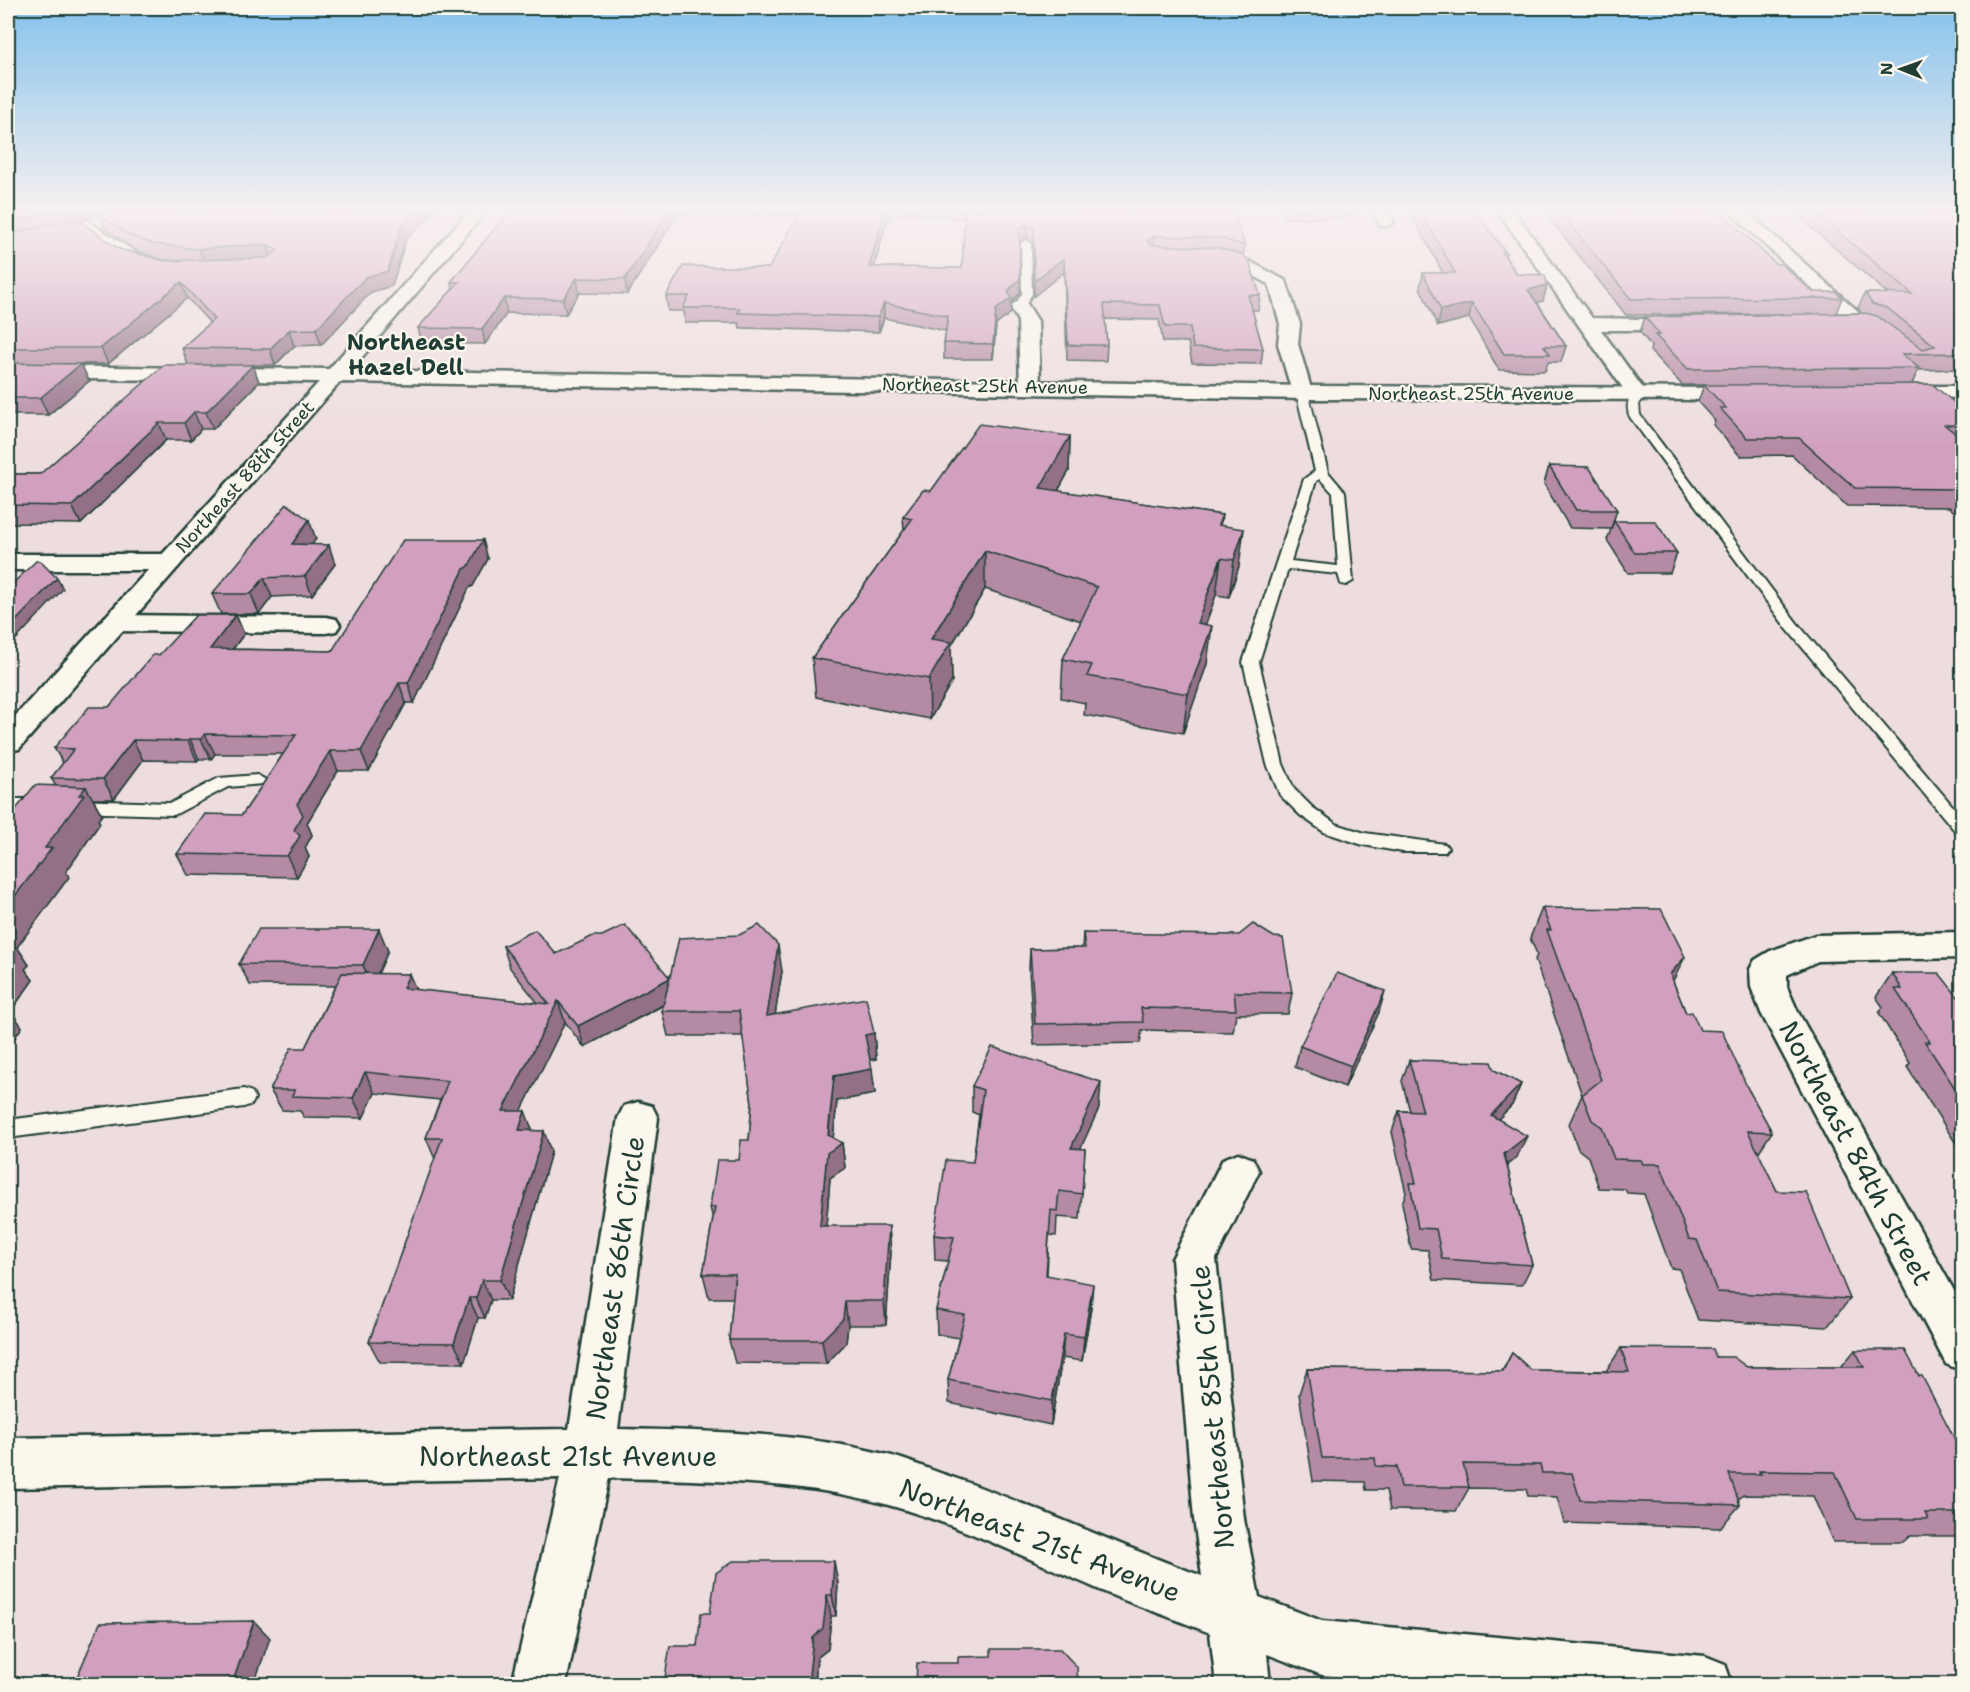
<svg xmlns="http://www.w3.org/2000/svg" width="1970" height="1692" font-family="'Shantell Sans',sans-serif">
<rect width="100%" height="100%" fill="#eeddde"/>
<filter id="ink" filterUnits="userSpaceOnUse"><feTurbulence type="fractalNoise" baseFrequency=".0167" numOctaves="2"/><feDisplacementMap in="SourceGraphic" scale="12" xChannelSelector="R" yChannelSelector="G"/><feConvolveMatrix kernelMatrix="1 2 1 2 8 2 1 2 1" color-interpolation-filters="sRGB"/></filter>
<g filter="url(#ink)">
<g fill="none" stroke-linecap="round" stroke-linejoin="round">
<g stroke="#1f3d34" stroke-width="4">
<g id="service">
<polygon points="1026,240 1031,243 1032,294 1023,308 1019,309 1014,306 1022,294 1021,243"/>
<path d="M1302,389L1308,392L1328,472L1345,492L1353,581L1346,585L1341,584L1338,574L1288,569L1259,662L1283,764L1294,789L1312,807L1336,824L1365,833L1445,844L1448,848L1445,852H1403L1363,845L1324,832L1300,815L1280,795L1267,764L1243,662L1304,479L1315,471L1296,392ZM1320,479L1333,493L1338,566L1291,561L1316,481Z"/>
<path d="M1637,391L1643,394L1639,405L1640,415L1797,623L1962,817V834L1956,832L1787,629L1630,417C1626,409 1627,394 1637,391Z"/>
<polygon points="257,775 266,780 263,784 228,787 174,815 72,812 63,806 72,800 171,803 219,778"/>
<polygon points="8,799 42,799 51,805 42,811 8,811"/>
<polygon points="244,1089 252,1092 255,1098 252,1104 244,1107 8,1138 8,1120"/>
</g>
</g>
<g stroke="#1f3d34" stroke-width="5">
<g id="minor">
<polygon points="1372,210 1388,210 1394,222 1386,227 1380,225"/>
<polygon points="1497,210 1513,210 1592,318 1693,320 1696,324 1693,328 1686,330 1601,330 1647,394 1644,398 1630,398"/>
<polygon points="1728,210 1745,210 1860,313 1864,322 1861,326 1812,328 1809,324 1812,320 1842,317"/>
<polygon points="86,220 143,257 168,263 171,267 162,272 131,265 80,228 78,225"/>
<polygon points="1249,261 1286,281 1300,324 1298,344 1312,392 1309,396 1295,396 1292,392 1278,344 1280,324 1269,284 1243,270 1240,266 1243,262"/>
<polygon points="1019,300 1026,302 1038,321 1040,387 1037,391 1023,391 1020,387 1018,321 1010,306"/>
<polygon points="8,554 169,554 178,557 182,562 178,567 169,570 8,570"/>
<polygon points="115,615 326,617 336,619 340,625 336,631 326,633 115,631 105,629 101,623 105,617"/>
<polygon points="1962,932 1962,958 1818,961 1787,975 1787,987 1798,1012 1962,1305 1962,1371 1946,1364 1761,1013 1751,987 1750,969 1755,960 1770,951 1815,935"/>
<path d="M638,1102L652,1106L658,1118L618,1429C707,1431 797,1432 884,1454C906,1459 927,1469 949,1476C1035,1506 1117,1545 1202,1576L1194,1519L1172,1259L1223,1159L1238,1153L1253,1159L1259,1171L1216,1259L1244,1519L1259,1597L1322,1621L1705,1656L1725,1664L1732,1684H1420L1322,1675L1267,1654L1270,1684H1216L1210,1633C1171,1617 1130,1604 1091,1586C1024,1557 956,1523 885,1504C795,1480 702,1480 609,1478L566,1684H512L560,1478L8,1488V1438L569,1429L618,1118L624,1106Z"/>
</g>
</g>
<g stroke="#1f3d34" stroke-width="5">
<g id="tertiary">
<polygon points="470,210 487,210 351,370 1311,386 1745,388 1752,390 1755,394 1752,398 1745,400 1311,399 340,382 19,749 8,751 8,724 319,382 8,378 8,366 329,369"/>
<polygon points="1898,386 1962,386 1962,398 1891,396 1888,392 1891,388"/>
</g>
</g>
<use href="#service" fill="#fbf7ec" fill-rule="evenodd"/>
<use href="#minor" fill="#fbf7ec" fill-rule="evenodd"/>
<use href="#tertiary" fill="#fbf7ec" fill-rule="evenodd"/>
</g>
<g fill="#b48aa4" stroke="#1f3d34" stroke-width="1.5" fill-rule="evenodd">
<path d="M8,210H436L406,239L392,286L371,292L321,345L294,346L275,365H253L259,382L213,429H201L191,440H166L81,524L8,523V474H40L188,365L182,348L210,323L187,298L108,364H81L89,381L48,415H8ZM100,216L105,228L133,249L159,259L176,261H165L119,249L80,221Z"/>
<path d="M510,210H1233L1245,246L1243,256L1260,295L1258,310H1252L1263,349L1261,364L1192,363L1188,342H1163L1159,320L1105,319L1107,345L1106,361L1067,360L1064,272L1034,296L1033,243L1027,238L1019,243L1020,293L1011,302V313L996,325L993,359H944V343L946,331L884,318L879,332L743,328H740L739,323H685L684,311H668L666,296L769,268L799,215L678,214L627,294L579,293L566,314L507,313L485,344L422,343L418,328L453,289L451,282ZM891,215H952V219H965L962,268L874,267L887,220H890Z"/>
<polygon points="1281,210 1358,210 1356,216 1343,216 1342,218 1284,218"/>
<polygon points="1409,210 1474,210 1506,253 1505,257 1517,274 1547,285 1543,301 1537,302 1566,346 1561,362 1548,362 1545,371 1499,370 1469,318 1438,326 1420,288 1423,273 1443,273"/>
<polygon points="1543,210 1718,210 1776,264 1813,292 1842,298 1836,313 1861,313 1858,308 1865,293 1888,294 1791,210 1962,210 1962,369 1918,370 1912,384 1962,409 1962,519 1949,507 1847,506 1792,455 1740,456 1713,425 1715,421 1698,402 1704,385 1682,385 1650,351 1651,346 1640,332 1645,317 1782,314 1626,315"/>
<polygon points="1070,436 1069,471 1058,491 1222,515 1220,526 1239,566 1229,597 1216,595 1205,625 1207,664 1183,733 1084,715 1085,703 1061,698 1063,659 1081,621 985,589 951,646 952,681 930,719 816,697 812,658 904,530 903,517 931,491"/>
<polygon points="1549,466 1617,510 1611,529 1570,528 1544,484"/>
<polygon points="1614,521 1677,553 1670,573 1628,573 1607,540"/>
<polygon points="316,539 312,544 335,564 312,595 272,597 259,614 221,614 212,594"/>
<polygon points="488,559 473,586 469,588 414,703 406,703 369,771 338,771 307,823 312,835 305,848 309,857 297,877 188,875 177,854 242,815 283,754 215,754 211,759 199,759 197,761 143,760 114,799 93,799 102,815 98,820 100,823 66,872 69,877 17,947 29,965 25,969 33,980 11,1011 22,1027 8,1047 9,818 56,786 51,778 63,763 54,748 109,707 159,655 236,615 244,634 233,649 332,651"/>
<polygon points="1542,908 1673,981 1686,1013 1748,1089 1772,1132 1758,1153 1777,1191 1850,1299 1827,1327 1698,1320 1679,1269 1671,1268 1644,1194 1627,1193 1625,1189 1599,1188 1588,1157 1578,1149 1569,1124 1582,1095 1535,960 1537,954 1530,938"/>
<polygon points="1083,933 1292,993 1288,1014 1236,1014 1233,1032 1142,1030 1140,1043 1034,1045 1029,970 1030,949 1082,948"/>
<polygon points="503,946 556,954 670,978 782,971 775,1014 874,1033 876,1059 870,1060 875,1094 837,1101 833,1138 842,1143 845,1168 830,1178 826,1226 891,1251 886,1325 848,1325 846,1343 826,1364 735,1363 729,1340 733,1298 709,1298 703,1274 713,1220 710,1207 739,1160 749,1140 752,1103 743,1036 668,1036 662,1011 664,1005 584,1047 565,1022 521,1111 532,1131 551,1152 509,1300 491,1300 485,1318 478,1318 464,1363 380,1362 369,1342 435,1159 426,1138 440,1100 375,1093 363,1118 304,1117 300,1111 282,1110 270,1090 305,1048 335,986 250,985 239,964 388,951 378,974 409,974 416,990 538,1003 510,968"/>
<polygon points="1892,973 1962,1002 1962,1153 1907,1067 1910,1063 1879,1013 1883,1007 1876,997"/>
<polygon points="1379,1012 1345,1087 1295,1067 1300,1046"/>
<polygon points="1409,1060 1494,1070 1521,1084 1512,1105 1498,1119 1517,1157 1507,1165 1532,1265 1522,1285 1434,1280 1428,1250 1411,1249 1402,1203 1406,1193 1392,1132 1399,1111 1410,1111 1402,1081"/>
<polygon points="972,1086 1099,1108 1080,1149 1085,1149 1080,1219 1057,1217 1056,1236 1049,1235 1047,1275 1091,1308 1082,1361 1062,1358 1051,1425 949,1403 948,1380 959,1338 937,1334 936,1310 948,1261 935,1260 934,1235 973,1162 979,1115 972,1112"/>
<polygon points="1621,1348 1716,1357 1747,1367 1841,1367 1855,1350 1962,1453 1962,1536 1910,1536 1903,1542 1833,1542 1813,1496 1743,1495 1740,1498 1738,1498 1740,1505 1720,1528 1564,1523 1557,1497 1528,1496 1526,1489 1469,1488 1456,1511 1390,1510 1386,1490 1366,1490 1365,1482 1313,1481 1299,1394 1307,1369 1502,1371 1512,1353 1531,1370 1606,1371"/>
<polygon points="838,1583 836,1616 831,1616 828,1649 817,1658 815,1684 664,1684 697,1646 710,1613"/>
</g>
<g fill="#927086" stroke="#1f3d34" stroke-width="1.5">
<polygon points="59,210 124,210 99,214 100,216 8,239 8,222"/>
<polygon points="417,210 436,210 406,239 392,286 371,292 321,345 316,329 402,224"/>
<polygon points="670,210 677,210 678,214 627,294 625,279"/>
<polygon points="885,210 886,210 887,220 870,282 869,267"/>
<polygon points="1027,224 1027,238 1019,243 1019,229"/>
<polygon points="1154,236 1153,250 1147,241"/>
<polygon points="267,244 272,259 205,264 199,249"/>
<polygon points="1064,258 1064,272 1034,296 1034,281"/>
<polygon points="577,278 579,293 566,314 563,299"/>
<polygon points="1020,279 1020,293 1011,302 1011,313 996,325 993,359 993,344 996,310 1008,291"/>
<polygon points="181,282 187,298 108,364 101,348"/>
<polygon points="1547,285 1543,301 1524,305 1528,290"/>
<polygon points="504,298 507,313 485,344 482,329"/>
<polygon points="884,303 884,318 879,332 878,317"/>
<polygon points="1472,303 1469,318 1438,326 1441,310"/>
<polygon points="289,330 294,346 275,365 270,349"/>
<polygon points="81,364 89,381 48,415 40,398"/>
<polygon points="253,365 259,382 213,429 206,412"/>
<polygon points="194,412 201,429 191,440 184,423"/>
<polygon points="159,423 166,440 81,524 72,506"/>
<polygon points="1070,436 1069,471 1039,524 1040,488"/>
<polygon points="309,520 316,539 299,563 292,544"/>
<polygon points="1244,529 1239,566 1229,597 1234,560"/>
<polygon points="483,540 488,559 473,586 469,588 414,703 408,683 464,569"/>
<polygon points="329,545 335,564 312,595 305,576"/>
<polygon points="985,551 985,589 951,646 952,681 930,719 929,679 931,639"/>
<polygon points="1221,558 1216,595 1192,662 1197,623"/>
<polygon points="57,578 63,589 8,648 8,629"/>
<polygon points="264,578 272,597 259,614 251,594"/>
<polygon points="236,615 244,634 218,668 210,649"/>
<polygon points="1212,626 1207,664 1183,733 1188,694"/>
<polygon points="399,683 406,703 369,771 361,751"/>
<polygon points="205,734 215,754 211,759 201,739"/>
<polygon points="190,739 199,759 197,761 188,741"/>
<polygon points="133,740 143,760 114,799 103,779"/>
<polygon points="330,751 338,771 307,823 312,835 305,848 309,857 297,877 287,856 294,830 297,804"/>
<polygon points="86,787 102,815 98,820 100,823 66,872 69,877 17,947 29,965 25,969 33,980 11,1011 22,1027 8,1047 8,905 79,795"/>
<polygon points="379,929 388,951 372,986 363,965"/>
<polygon points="778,945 782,971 771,1041 767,1016"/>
<polygon points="1685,957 1670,987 1670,974"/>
<polygon points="409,974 418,995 403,988"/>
<polygon points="670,978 674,999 584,1047 578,1026"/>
<polygon points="1385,991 1379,1012 1345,1087 1351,1066"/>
<polygon points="558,1001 565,1022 511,1132 503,1111"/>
<polygon points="874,1033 876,1059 867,1060 865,1035"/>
<polygon points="872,1069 875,1094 837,1101 832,1149 842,1143 845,1168 830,1178 824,1251 820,1226 834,1076"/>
<polygon points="365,1072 375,1093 363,1118 353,1098"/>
<polygon points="1101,1082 1099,1108 1069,1174 1071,1148"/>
<polygon points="1521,1084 1512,1105 1482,1136 1491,1115"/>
<polygon points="525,1111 533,1132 519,1130"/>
<polygon points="544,1131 551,1152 509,1300 500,1280"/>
<polygon points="1527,1136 1517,1157 1495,1174 1504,1154"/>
<polygon points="889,1226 891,1251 886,1325 884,1301"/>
<polygon points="482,1280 491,1300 485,1318 476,1298"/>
<polygon points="1093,1284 1091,1308 1082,1361 1084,1337"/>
<polygon points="469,1298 478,1318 464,1363 454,1343"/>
<polygon points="845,1301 848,1325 846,1343 826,1364 822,1340"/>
<polygon points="1064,1334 1062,1358 1051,1425 1052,1401"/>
<polygon points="834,1561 838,1583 836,1616 832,1595"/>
<polygon points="827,1595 831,1616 828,1649 817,1658 815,1684 808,1684 813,1638"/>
<polygon points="254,1621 270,1638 254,1684 232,1684"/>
</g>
<g fill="#d1a0bf" stroke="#1f3d34" stroke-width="1.5">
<polygon points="8,210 59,210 8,222"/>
<polygon points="115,210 417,210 402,224 388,271 366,277 316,329 289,330 270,349 182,348 214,319 181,282 101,348 8,348 8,235 77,219 119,249 165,261 267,258 278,250 267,244 199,249 153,244 127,234 99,214"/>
<polygon points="510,210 670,210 625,279 577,278 563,299 504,298 482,329 418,328 459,282 451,282"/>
<polygon points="802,210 885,210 869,267 962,268 965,210 1233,210 1245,246 1220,238 1154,236 1147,241 1151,245 1218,248 1241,254 1249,260 1260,295 1248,295 1263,349 1193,348 1190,327 1165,327 1160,305 1104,304 1107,345 1068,345 1064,258 1034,281 1034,229 1027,224 1019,229 1020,279 1008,291 1011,298 996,310 993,344 944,343 948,316 884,303 878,317 741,313 738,313 740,308 683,308 689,296 666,296 683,266 769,268"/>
<polygon points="1420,210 1474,210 1506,253 1502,252 1517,274 1545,275 1547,285 1528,290 1566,346 1544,346 1550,354 1504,354 1472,303 1441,310 1423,273 1455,273"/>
<polygon points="1558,210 1718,210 1776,264 1781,264 1813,292 1836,292 1842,298 1631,299"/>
<polygon points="1812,210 1962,210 1962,353 1902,354 1919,368 1688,369 1655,335 1660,335 1645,317 1865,313 1877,316 1923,349 1935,346 1887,308 1872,304 1865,293 1912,294"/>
<polygon points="8,363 81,364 40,398 8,398"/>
<polygon points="164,365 253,365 206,412 194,412 184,423 159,423 72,506 8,505 8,474 40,474"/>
<polygon points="1932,384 1962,409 1962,425 1945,425 1962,439 1962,493 1959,489 1855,488 1799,438 1747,438 1720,408 1726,408 1704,385"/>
<polygon points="979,424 1070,436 1040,488 1222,515 1218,525 1244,529 1234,560 1221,558 1197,623 1212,626 1188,694 1087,676 1092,665 1063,659 1097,587 985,551 931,639 951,642 929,679 812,658 912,519 903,517 923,490 931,491"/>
<polygon points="1549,466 1589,467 1617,510 1576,510"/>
<polygon points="287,504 309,520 292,544 329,545 305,576 264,578 251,594 212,594"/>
<polygon points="1614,521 1655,521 1677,553 1635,553"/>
<polygon points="403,540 483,540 468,567 464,569 408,683 399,683 361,751 330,751 297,804 303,815 294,830 300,836 287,856 177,854 205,814 242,815 296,735 205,734 201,739 190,739 188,741 133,740 103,779 51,778 74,749 54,748 89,707 109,707 153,655 159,655 196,615 236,615 210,649 332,651"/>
<polygon points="36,561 40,561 57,578 8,629 8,588"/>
<polygon points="35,785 86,787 79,795 84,795 45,848 52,848 8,905 8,818 9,818"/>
<polygon points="1542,908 1661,909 1685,957 1670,974 1686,1013 1692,1012 1700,1030 1722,1031 1748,1089 1772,1132 1748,1131 1777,1191 1806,1192 1850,1299 1717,1292 1697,1240 1689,1239 1660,1164 1643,1164 1641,1160 1614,1159 1602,1127 1592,1120 1582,1095 1601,1080 1547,930 1551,930"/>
<polygon points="1253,924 1274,937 1283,938 1292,993 1234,992 1236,1010 1141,1008 1143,1022 1035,1024 1030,949 1085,948 1083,933 1239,935"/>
<polygon points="625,925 670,978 578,1026 558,1001 503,1111 525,1111 519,1130 544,1131 500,1280 482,1280 476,1298 469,1298 454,1343 369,1342 442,1138 426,1138 448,1081 365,1072 353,1098 292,1096 295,1090 270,1090 291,1048 305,1048 342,973 409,974 403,988 549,1004 503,946 535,930 556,954 593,936 602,936"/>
<polygon points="759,925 778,945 767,1016 866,998 874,1033 865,1035 872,1069 834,1076 828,1135 842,1143 827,1153 820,1226 889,1226 884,1301 845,1301 843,1319 822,1340 729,1340 735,1274 703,1274 715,1207 710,1207 717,1160 739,1160 741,1140 749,1140 752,1103 739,1011 662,1011 679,938 739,935"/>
<polygon points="259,929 379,929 363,965 239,964"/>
<polygon points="8,951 13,952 8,959"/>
<polygon points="1337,973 1385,991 1351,1066 1300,1046"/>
<polygon points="1892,973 1939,973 1962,1002 1962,1099 1925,1042 1930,1042 1895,989 1902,989"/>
<polygon points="992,1047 1101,1082 1071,1148 1085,1149 1082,1194 1059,1191 1057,1211 1051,1210 1046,1275 1093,1284 1084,1337 1064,1334 1052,1401 948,1380 965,1315 936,1310 954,1237 934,1235 946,1160 973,1162 983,1090 972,1086"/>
<polygon points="1409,1060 1491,1062 1494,1070 1521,1084 1491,1115 1527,1136 1504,1154 1532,1265 1442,1259 1436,1229 1418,1228 1410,1183 1416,1183 1399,1111 1423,1112"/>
<polygon points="1621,1348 1713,1349 1716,1357 1733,1357 1747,1367 1864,1367 1855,1350 1905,1350 1919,1376 1922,1376 1962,1453 1962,1513 1925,1513 1928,1519 1857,1519 1835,1472 1759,1471 1761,1474 1729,1474 1740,1505 1580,1500 1572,1473 1542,1473 1540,1465 1463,1464 1469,1487 1401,1487 1397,1467 1376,1466 1375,1458 1322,1458 1307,1369 1503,1371 1512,1353 1531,1370 1629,1372"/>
<polygon points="733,1561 834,1561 832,1595 827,1595 823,1628 813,1638 808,1684 664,1684 670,1646 697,1646 701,1613 710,1613 716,1573"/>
<polygon points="254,1621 232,1684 74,1684 100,1623"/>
<polygon points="991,1649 1060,1649 1077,1667 1078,1684 916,1684 917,1663 958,1663 958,1657 991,1656"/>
</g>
</g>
<linearGradient id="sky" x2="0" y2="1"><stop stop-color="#85c2ec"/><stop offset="0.47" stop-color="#f7f0f0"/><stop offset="1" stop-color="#f7f0f0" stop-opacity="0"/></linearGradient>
<rect width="1970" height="447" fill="url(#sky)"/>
<g text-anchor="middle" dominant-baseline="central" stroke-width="4.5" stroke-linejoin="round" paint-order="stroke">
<g font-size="18" fill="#1f3d34" stroke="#fbf7ec">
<text transform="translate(985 386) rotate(1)">Northeast 25th Avenue</text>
<text x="1471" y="394">Northeast 25th Avenue</text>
<text transform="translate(245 477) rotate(-48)">Northeast 88th Street</text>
</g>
<g font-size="22" font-weight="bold" fill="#1f3d34" stroke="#fbf7ec">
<text x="406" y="342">Northeast<tspan x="406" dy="25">Hazel Dell</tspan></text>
</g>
<g font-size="27" fill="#1f3d34" stroke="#fbf7ec">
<text transform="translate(1856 1153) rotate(62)">Northeast 84th Street</text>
<text transform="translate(615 1278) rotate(-82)">Northeast 86th Circle</text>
<text transform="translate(1212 1407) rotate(-95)">Northeast 85th Circle</text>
<text x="568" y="1456">Northeast 21st Avenue</text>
<text transform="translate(1040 1540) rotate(21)">Northeast 21st Avenue</text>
</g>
</g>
<rect width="1970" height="1692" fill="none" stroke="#fbf7ec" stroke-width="30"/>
<rect x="15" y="15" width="1940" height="1662" fill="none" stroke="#1f3d34" stroke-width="2" filter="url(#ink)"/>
<g transform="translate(1901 69) rotate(271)" stroke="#fbf7ec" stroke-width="4.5" paint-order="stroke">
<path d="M0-4.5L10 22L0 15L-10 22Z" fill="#1f3d34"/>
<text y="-9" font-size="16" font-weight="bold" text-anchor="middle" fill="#1f3d34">N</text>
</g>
</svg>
